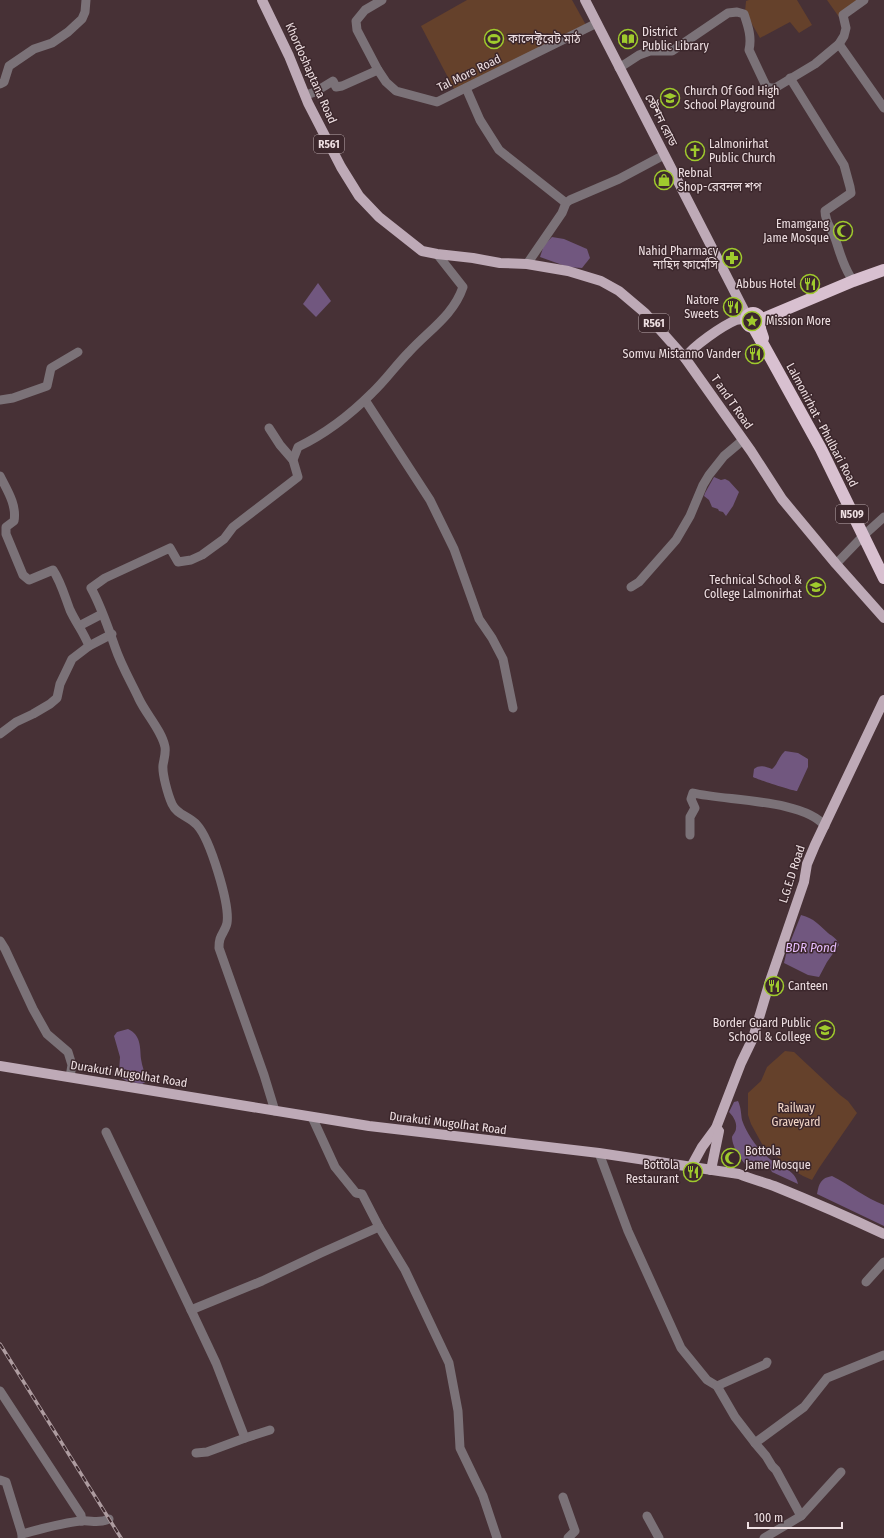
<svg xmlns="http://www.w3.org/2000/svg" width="884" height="1538" font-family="'Fira Sans Condensed','Noto Sans Bengali',sans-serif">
<rect width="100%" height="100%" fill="#473136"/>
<g fill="#65412b">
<polygon points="467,0 572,0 586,25 455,91 421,26"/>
<polygon points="749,0 797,0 812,25 799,33 790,22 760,38 745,12 746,1"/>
<polygon points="827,0 864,0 839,17"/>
<polygon points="785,1051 794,1052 840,1095 848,1101 857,1113 819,1168 812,1180 803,1176 791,1169 762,1144 751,1124 748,1115 748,1093 761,1081 767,1067"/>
</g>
<g fill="#71577f">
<polygon points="552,237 564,239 587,249 590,258 582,268 568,267 540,257 544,245"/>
<polygon points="318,283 331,301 316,317 303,304"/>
<polygon points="714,477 721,480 725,479 729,481 739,492 733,506 726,516 723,512 719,511 718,509 712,507 709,500 704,496 705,493"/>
<path d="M785,751L798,753L808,759V767L797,791C793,791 756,779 753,777L754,769C760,764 766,767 772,769C778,764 779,756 785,751Z"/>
<path d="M801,915C815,919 818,924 828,933C833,937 837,938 839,945L827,962L819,977L808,975L784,963L787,950Z"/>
<path d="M128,1029C141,1035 140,1047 141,1059C142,1066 145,1074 147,1081L142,1084L127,1081L121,1078L119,1073L120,1057L114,1036L117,1032Z"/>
<path d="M738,1101C741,1107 741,1114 742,1120C747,1135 759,1151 771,1160C781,1168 795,1169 798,1184L772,1172L770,1168L759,1166L751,1170C743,1163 732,1148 732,1137C733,1134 736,1132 736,1128C737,1122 733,1116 729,1112L734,1102Z"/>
<path d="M832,1176C850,1185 865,1198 884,1205V1226L817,1194C819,1183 821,1178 832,1176Z"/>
</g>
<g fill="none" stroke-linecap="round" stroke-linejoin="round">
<g stroke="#7b7278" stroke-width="9">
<polyline points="382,0 365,10 356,21 357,30 378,70 386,82 396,91 437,102 597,23"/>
<polyline points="839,44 884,108"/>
<path d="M619,68L639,55L650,51H672L728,13L737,12L744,14C748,26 752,37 749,50L766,86L770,88H775L815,64L839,44L844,36L846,28L843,15L864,0"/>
<path d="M790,78L844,165L850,187L851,193L825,211C825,221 831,229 835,238C840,252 842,263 850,276"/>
<polyline points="0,84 4,82 9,66 34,49 52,43 68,32 82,19 85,12 86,0"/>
<polyline points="466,88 480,120 499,150 566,203"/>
<polyline points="306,95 315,92 333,81 336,87 342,86 378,70"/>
<polyline points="527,264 562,213 566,203 570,200 619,179 664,155"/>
<polyline points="0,400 13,398 47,386 51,368 78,352"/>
<polyline points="365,400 430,500 454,549 479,619 492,638 503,659 513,708"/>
<polyline points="269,428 280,445 293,460"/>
<path d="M0,476C7,490 17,505 14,521L6,527V534L23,575L29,580L53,570C61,582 65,597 70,610C76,623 84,633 89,646"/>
<polyline points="836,564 863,536 884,517"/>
<polyline points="631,587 639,582 676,540 690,516 703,485 709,475 724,456 743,440"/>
<polyline points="79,626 102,614"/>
<polyline points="0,734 16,722 33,714 50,704 57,698 60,684 72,659 89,646 112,634"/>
<path d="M690,835V817L695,808L691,799L693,793C726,801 803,799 825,826"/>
<polyline points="0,941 5,949 33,1009 47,1034 68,1052 72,1065 70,1077"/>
<path d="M275,1111L264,1075L219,948C219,945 219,942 220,939C222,933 226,929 227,923C230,904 210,839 197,825C189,816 177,815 172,804C168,795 162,774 163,765C164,759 166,753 165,747C162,731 146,714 139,699C131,682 121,665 115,647C108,627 101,606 91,588L105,578L170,548L178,562L191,560L202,555L224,539L233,527L298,477L293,460L298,447C325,434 350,415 372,393C386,380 396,365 409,352C429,330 453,316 463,287L437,254"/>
<polyline points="312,1117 335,1167 356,1193 362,1194 379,1227 405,1270 449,1363 458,1411 460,1448 483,1496 497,1538"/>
<polyline points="106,1132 191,1310"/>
<polyline points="599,1153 628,1231 681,1348 707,1380 717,1386 735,1417 755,1443"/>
<polyline points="866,1282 884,1262"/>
<polyline points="717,1386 766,1364 767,1362"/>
<polyline points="0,1391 81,1515 82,1521"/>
<polyline points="245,1438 270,1430"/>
<polyline points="196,1453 207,1452 245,1438 216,1363 191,1310 262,1281 321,1253 379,1227"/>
<polyline points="0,1480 6,1482 22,1534"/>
<polyline points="563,1497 575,1531 568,1538"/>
<polyline points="647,1516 659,1538"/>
<polyline points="801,1516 841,1472"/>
<path d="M22,1538V1534C41,1529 61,1523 81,1521C91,1520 99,1524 109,1519"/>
<polyline points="764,1538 801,1516 776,1470 772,1466 766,1456 755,1443 804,1407 827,1378 884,1355"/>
</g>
<g stroke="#beaab7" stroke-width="10">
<polyline points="262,0 289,56 308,103 341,167 359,196 379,217 422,251 437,254 473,258 500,263 527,264 568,271 601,281 619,291 645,313 685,358 751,451 782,499 836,564 884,618"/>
<polyline points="585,0 747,316"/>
<path d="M685,358C693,346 722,326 736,320C739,319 742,319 746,319"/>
<path d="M0,1066L369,1126L599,1153L739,1174C751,1179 763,1182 774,1186C811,1201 848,1217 884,1234"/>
<polyline points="691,1167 702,1147 716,1128 741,1063 753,1038 770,981 804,882 807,864 815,845 884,700"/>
<polyline points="711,1170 719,1131 716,1128"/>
</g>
<g stroke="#d8c0d0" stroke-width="12">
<circle cx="753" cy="320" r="7"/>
<polyline points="754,328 821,449 884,578"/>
<polyline points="763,338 760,329 760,322 765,318 853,281 884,270"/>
</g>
<g stroke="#ae9ca0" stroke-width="3.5">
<polyline id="rail" points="0,1344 121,1538"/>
</g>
<use href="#rail" stroke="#3c272c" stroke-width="2" stroke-dasharray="6" stroke-linecap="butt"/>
</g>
<defs>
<g id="stadium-ring" transform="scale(1)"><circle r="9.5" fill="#3c272c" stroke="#9fca2d" stroke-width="1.5"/><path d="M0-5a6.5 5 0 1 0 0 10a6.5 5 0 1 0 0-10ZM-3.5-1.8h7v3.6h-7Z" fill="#9fca2d"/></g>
<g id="library-ring" transform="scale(1)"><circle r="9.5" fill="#3c272c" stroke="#9fca2d" stroke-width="1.5"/><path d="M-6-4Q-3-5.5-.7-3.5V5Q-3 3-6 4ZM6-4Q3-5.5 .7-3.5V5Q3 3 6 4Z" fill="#9fca2d"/></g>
<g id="school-ring" transform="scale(1)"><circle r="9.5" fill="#3c272c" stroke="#9fca2d" stroke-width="1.5"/><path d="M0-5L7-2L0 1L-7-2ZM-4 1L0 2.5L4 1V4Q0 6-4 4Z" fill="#9fca2d"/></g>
<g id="church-ring" transform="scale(1)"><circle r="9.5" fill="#3c272c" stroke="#9fca2d" stroke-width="1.5"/><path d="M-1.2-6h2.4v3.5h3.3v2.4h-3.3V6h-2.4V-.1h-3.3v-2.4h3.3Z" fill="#9fca2d"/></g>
<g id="shop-ring" transform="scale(1)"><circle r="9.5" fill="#3c272c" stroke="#9fca2d" stroke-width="1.5"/><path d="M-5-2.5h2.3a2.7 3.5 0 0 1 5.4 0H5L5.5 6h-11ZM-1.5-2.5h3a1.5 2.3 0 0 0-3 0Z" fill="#9fca2d"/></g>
<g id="mosque-ring" transform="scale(1)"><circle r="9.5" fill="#3c272c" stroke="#9fca2d" stroke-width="1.5"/><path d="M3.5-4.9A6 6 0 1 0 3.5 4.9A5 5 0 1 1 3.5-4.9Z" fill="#9fca2d"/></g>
<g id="pharmacy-ring" transform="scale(1)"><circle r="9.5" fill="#3c272c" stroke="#9fca2d" stroke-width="1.5"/><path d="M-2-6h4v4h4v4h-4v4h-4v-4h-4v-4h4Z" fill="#9fca2d"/></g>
<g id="restaurant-ring" transform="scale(1)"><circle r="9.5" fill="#3c272c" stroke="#9fca2d" stroke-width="1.5"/><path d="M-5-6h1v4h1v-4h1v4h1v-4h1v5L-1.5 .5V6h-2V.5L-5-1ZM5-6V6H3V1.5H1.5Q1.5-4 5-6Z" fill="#9fca2d"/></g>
<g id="sight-ring" transform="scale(1)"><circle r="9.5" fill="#3c272c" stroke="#9fca2d" stroke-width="1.5"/><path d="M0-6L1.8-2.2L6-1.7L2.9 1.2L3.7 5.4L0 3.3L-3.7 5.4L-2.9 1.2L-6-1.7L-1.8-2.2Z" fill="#9fca2d"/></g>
</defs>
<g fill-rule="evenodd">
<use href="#stadium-ring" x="494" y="39"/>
<use href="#library-ring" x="628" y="39"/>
<use href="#school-ring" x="670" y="98"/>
<use href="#church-ring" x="695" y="151"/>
<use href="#shop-ring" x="664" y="180"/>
<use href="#mosque-ring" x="843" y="231"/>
<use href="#pharmacy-ring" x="732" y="258"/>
<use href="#restaurant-ring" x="810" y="284"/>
<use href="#restaurant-ring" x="733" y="307"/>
<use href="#sight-ring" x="752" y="321"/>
<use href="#restaurant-ring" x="755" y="354"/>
<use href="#school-ring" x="816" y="587"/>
<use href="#restaurant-ring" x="774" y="986"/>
<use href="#school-ring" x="825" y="1030"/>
<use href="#mosque-ring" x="731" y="1158"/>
<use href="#restaurant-ring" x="693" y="1172"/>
</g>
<g text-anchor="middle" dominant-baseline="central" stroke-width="3" stroke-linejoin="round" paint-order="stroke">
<g fill="#3c272c" stroke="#b9a8ab" stroke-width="1">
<rect x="314" y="135" width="30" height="18" rx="3"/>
<rect x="639" y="314" width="30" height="18" rx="3"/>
<rect x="836" y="505" width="32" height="18" rx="3"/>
</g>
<g font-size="11" font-weight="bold" fill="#eedfe2">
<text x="329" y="144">R561</text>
<text x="654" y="323">R561</text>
<text x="852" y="514">N509</text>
</g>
<g font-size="12" fill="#eedfe2" stroke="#3c272c" text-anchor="start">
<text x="642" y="32">District<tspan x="642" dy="14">Public Library</tspan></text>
<text x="508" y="39">কালেক্টরেট মাঠ</text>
<text x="684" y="91">Church Of God High<tspan x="684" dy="14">School Playground</tspan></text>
<text x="709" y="144">Lalmonirhat<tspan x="709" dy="14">Public Church</tspan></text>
<text x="678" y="173">Rebnal<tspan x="678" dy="14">Shop-রেবনল শপ</tspan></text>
<text x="829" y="224" text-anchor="end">Emamgang<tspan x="829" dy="14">Jame Mosque</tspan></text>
<text x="718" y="251" text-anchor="end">Nahid Pharmacy<tspan x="718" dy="14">নাহিদ ফার্মেসি</tspan></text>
<text x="796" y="284" text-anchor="end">Abbus Hotel</text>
<text x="719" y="300" text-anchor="end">Natore<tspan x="719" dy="14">Sweets</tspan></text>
<text x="766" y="321">Mission More</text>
<text x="741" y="354" text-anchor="end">Somvu Mistanno Vander</text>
<text x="802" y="580" text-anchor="end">Technical School &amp;<tspan x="802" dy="14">College Lalmonirhat</tspan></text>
<text x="788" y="986">Canteen</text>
<text x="811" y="1023" text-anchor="end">Border Guard Public<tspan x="811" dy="14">School &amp; College</tspan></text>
<text x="745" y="1151">Bottola<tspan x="745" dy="14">Jame Mosque</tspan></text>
<text x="679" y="1165" text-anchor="end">Bottola<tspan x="679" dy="14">Restaurant</tspan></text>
</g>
<g font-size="12" fill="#eedfe2" stroke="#3c272c">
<text transform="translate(311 73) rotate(66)">Khordoshaptana Road</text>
<text transform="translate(469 73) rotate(-26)">Tal More Road</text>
<text transform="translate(661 120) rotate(63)">স্টেশন রোড</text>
<text transform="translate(732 402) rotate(55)">T and T Road</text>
<text transform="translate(822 425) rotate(62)">Lalmonirhat - Phulbari Road</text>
<text transform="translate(792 874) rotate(-72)">L.G.E.D Road</text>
<text transform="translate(129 1074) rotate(9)">Durakuti Mugolhat Road</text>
<text transform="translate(448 1123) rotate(7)">Durakuti Mugolhat Road</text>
</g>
<g font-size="12" fill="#f5d8c8" stroke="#3c272c">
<text x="796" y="1108">Railway<tspan x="796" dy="14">Graveyard</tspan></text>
</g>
<g font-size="13" font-style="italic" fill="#e6bcfc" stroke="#3c272c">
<text x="811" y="947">BDR Pond</text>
</g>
</g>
<path d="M748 1522v6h94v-6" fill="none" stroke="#eedfe2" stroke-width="2"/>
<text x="754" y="1522" font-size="12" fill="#eedfe2" stroke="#3c272c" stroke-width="3" paint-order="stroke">100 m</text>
</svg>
